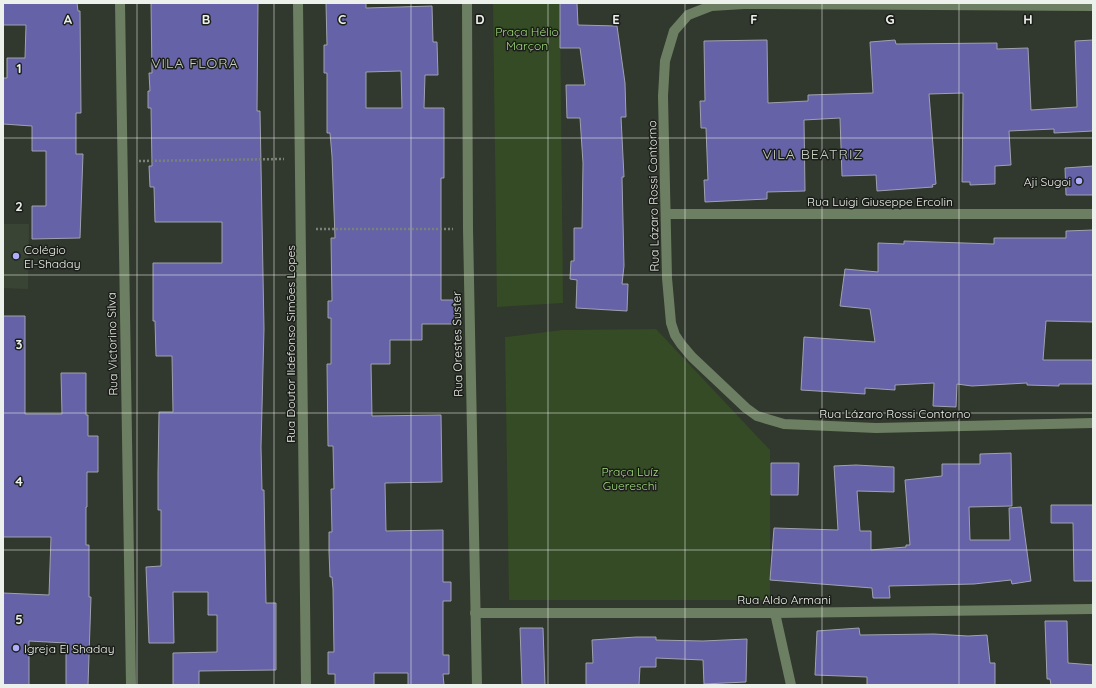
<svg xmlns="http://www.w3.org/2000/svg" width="1096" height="688" font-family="Quicksand,sans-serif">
<rect width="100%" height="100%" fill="#31382d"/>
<polygon fill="#3a4434" points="3,224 29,224 28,289 3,288"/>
<g fill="#344b25">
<polygon points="493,3 560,3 563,303 497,307"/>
<polygon points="656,329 770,450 770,600 509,600 505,337 562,330"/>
</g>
<g fill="#6562a7" stroke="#a0a1af" fill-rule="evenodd">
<polygon points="3,3 77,3 78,11 80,11 81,113 76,113 76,154 83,154 80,238 32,239 32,206 46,206 46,151 32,151 32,126 3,124 3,78 7,78 7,58 25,58 26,25 3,25"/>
<polygon points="151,3 258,3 257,111 260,111 264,329 261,447 262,490 264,490 266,603 276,603 276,670 199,671 199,685 173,685 173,653 217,652 217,615 208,615 208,592 173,592 174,643 149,643 146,567 161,566 161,510 158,510 158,473 159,412 173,412 172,356 156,356 155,321 153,321 153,263 222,263 222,222 155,222 154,187 150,187 149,166 152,166 151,108 148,108 148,91 150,91 149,73 152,73"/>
<path d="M326,3H366V8L432,6L433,42H437L438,75H425L424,108H444V178H441V300H456V324H422V340H390V364H371L372,416L441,415L442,482L385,483L386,531L443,530V582H451V601H443V655H449V674H443L444,685H408V673H374V685H335V674H328V652H334L333,589L332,577H330L329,552V532H332L331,489H334L333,446H328L327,364H331V318H328V301H332L331,238H335L332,156L330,133H327V73H324V45H327ZM401,71L402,108H366V72Z"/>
<polygon points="560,3 577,3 578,25 617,26 625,83 626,117 621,117 624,177 622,177 624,266 622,284 628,284 627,311 576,308 577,280 570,279 571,261 574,261 574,228 582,228 583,163 580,118 567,118 566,85 585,85 580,48 560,48"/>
<polygon points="767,40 768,103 808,101 808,95 873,93 870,42 895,40 896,44 997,43 997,49 1028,48 1031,110 1077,107 1075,41 1093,40 1093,131 1054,133 1054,129 1009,131 1011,165 995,166 995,184 970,185 970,182 962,182 963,93 929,94 936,184 932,185 933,187 877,191 876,175 842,176 840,118 804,120 805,191 767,192 767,199 705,202 704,180 708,180 706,128 701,128 700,101 705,101 704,41"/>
<polygon points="1093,166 1093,195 1066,195 1065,168"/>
<polygon points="1093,230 1093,322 1046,321 1043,360 1093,360 1093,384 1059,384 1059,386 1027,385 1027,383 972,386 957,384 956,407 933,406 934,383 895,385 895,390 865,388 865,394 801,390 804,337 875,342 870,309 840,306 845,269 878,272 878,243 904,244 904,241 994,244 994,238 1066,238 1066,231"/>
<polygon points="3,316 25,316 25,414 62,414 61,373 86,373 86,415 88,415 88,436 98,436 98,472 87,472 87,507 86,507 86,545 89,545 89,597 91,597 88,685 66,685 66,643 29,641 29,685 3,685 3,593 49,595 51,537 3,537"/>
<polygon points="1011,453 1012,506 969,507 970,540 1010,540 1009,508 1021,507 1031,581 1012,584 1011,580 974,584 889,586 890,598 873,598 872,588 770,580 774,528 838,530 834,466 856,465 894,467 894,492 857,491 860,531 871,531 871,550 906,547 906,545 910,545 905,480 942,476 942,464 980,464 980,454"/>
<polygon points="771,463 799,463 798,495 771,495"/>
<polygon points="1051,505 1093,505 1093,581 1074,581 1073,523 1051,523"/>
<polygon points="1045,621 1067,621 1068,663 1093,665 1093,685 1051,685 1050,679 1047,679"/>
<polygon points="520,628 543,628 545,685 522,685"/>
<polygon points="859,628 860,635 934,634 968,636 987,635 990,663 995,663 995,685 867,685 867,677 815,675 817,631"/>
<polygon points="636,637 656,637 656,640 703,641 747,639 746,682 704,684 703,660 656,658 656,667 640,667 639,685 586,685 586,663 593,663 592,640"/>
</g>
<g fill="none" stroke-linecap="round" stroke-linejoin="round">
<g stroke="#7c8178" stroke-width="2.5" stroke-dasharray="2 2" stroke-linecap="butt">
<polyline points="139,161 284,159"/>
<polyline points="316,229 453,229"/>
</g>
<g stroke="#6d7f62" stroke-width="10">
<polyline points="120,3 131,685"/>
<polyline points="298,3 306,685"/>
<polyline points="467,3 468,229 477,685"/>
<polyline points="1093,6 744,4 711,6 688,15 674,31 665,61 663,96 667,278 671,323 675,335 681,344 692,357 746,408 757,416 784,424 876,428 1093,423"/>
<polyline points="666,214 1093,214"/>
<polyline points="475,613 775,613 1093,609"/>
<polyline points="775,613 791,685"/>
</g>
</g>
<path fill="none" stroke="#edf1eb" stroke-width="1" stroke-opacity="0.55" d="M137,3V685M274,3V685M411,3V685M548,3V685M685,3V685M822,3V685M959,3V685M3,138H1093M3,275H1093M3,413H1093M3,550H1093"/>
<g fill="#afaefa" stroke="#1b1e19" stroke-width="1.5">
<circle cx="1079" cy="181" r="4"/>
<circle cx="16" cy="256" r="4"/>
<circle cx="16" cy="648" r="4"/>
</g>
<g text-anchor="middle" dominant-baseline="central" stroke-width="3" stroke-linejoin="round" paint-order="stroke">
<g font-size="12" fill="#a2db7d" stroke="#1b1e19">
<text x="527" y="31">Praça Hélio<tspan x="527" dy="14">Marçon</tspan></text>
<text x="630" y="471">Praça Luíz<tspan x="630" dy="14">Guereschi</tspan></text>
</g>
<g font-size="12" fill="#edf1eb" stroke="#1b1e19" text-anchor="start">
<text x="1071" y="181" text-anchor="end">Aji Sugoi</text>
<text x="24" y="249">Colégio<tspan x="24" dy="14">El-Shaday</tspan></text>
<text x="24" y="648">Igreja El Shaday</text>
</g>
<g font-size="12" fill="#edf1eb" stroke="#1b1e19">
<text transform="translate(653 196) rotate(-91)">Rua Lázaro Rossi Contorno</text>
<text x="880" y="201">Rua Luigi Giuseppe Ercolin</text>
<text transform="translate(112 344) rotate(-91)">Rua Victorino Silva</text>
<text transform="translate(290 344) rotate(-90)">Rua Doutor Ildefonso Simões Lopes</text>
<text transform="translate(457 344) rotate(-91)">Rua Orestes Suster</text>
<text x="895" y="413">Rua Lázaro Rossi Contorno</text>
<text x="784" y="599">Rua Aldo Armani</text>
</g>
<g font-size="14" letter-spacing="1" fill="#c6cec1" stroke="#1b1e19">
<text x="195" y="63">VILA FLORA</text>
<text x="813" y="154">VILA BEATRIZ</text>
</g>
</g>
<g font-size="13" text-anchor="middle" font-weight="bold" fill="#edf1eb" stroke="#1b1e19" stroke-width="3" stroke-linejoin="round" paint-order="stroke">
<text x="68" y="24">A</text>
<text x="206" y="24">B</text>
<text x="342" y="24">C</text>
<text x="480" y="24">D</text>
<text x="616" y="24">E</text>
<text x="754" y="24">F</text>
<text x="890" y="24">G</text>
<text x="1028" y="24">H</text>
<text x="19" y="73">1</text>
<text x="19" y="211">2</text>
<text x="19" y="349">3</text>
<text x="19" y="486">4</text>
<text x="19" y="624">5</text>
</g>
<rect width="1096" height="688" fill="none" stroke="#edf1eb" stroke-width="8"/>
</svg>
